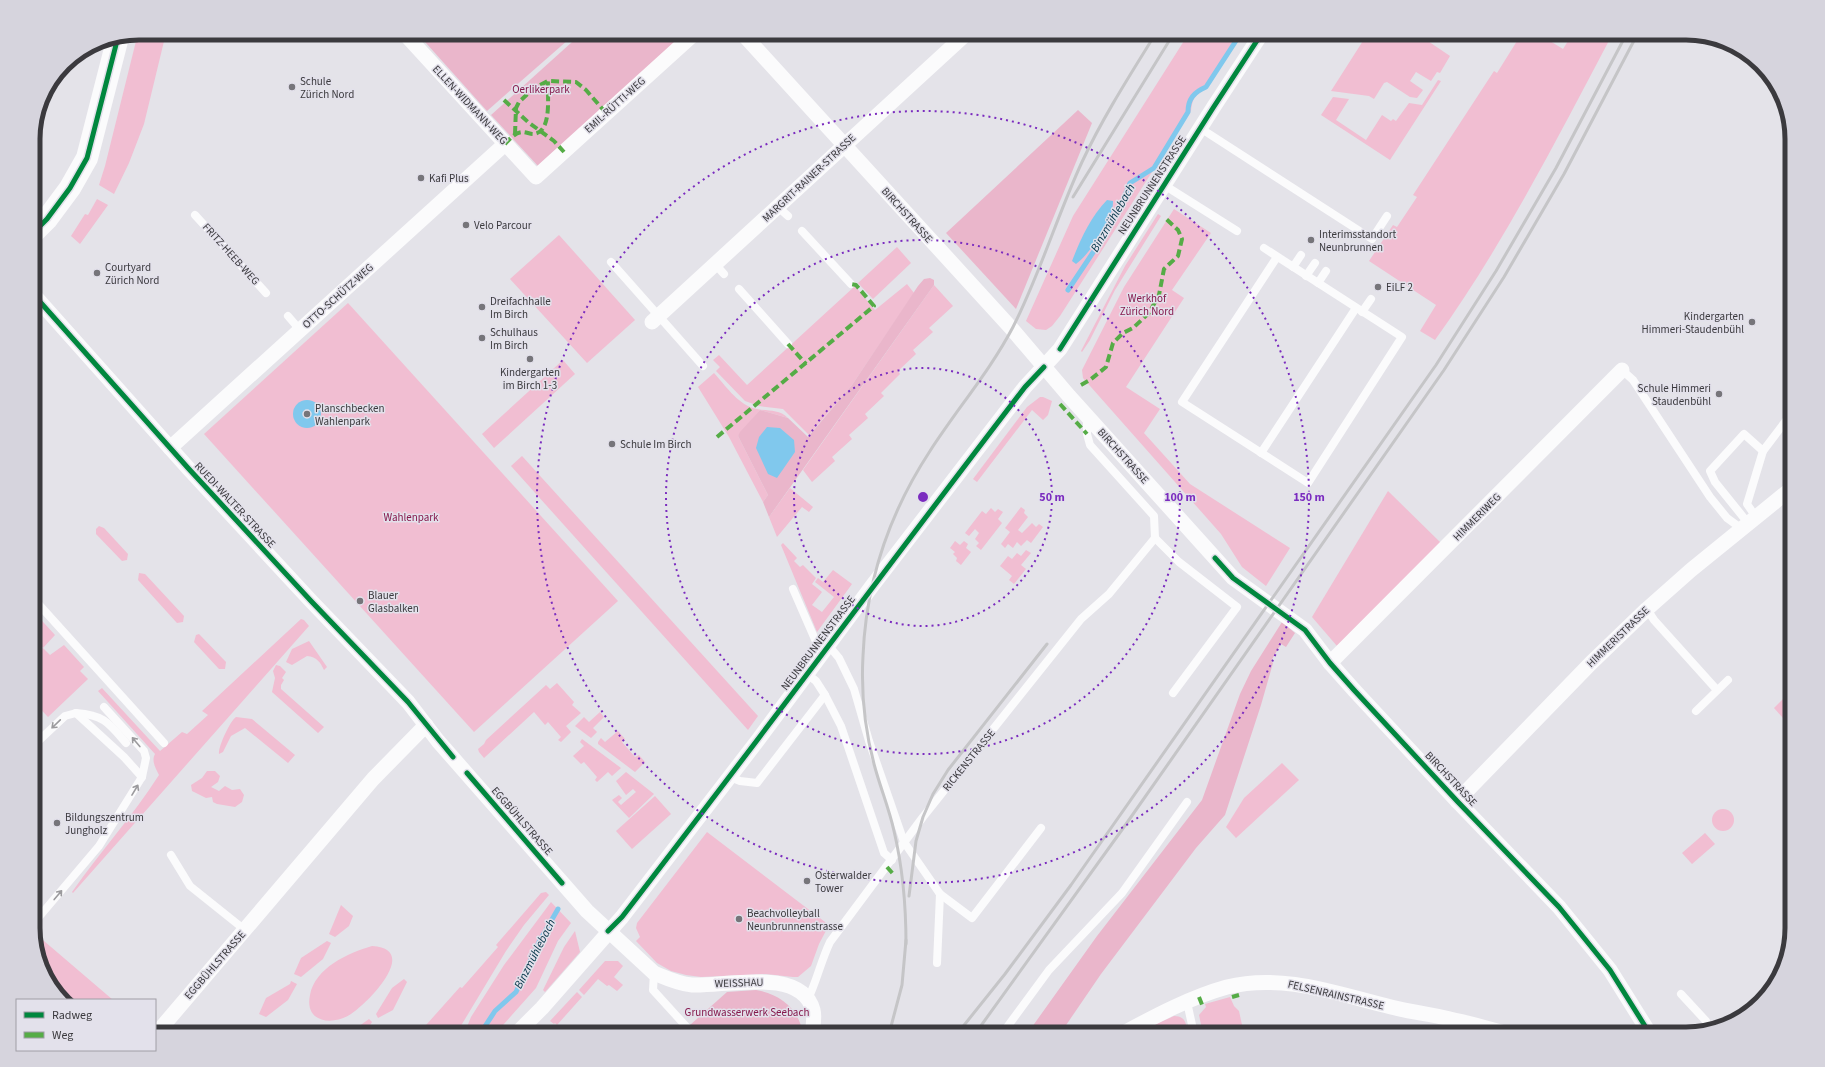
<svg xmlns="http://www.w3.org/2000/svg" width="1825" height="1067" font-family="'Source Sans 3',sans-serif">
<rect width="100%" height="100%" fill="#e4e3e9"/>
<g fill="#f1bed2">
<polygon points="138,33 166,33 144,124 129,163 114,194 99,185 105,166"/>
<path d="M1189,33H1244L1206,88C1195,97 1193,96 1191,111L1060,316L1052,326L1046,330L1036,329L1026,321L1073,216Z"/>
<polygon points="1368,33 1416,33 1450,56 1440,73 1437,72 1431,81 1416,72 1410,81 1423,90 1417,98 1410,97 1387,82 1384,83 1374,99 1369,96 1331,91"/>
<path d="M1517,33H1537L1563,49L1568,41L1557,33H1613C1558,137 1504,244 1435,340L1420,331L1436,305L1369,261L1393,225L1397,227L1417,197L1413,195L1494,71L1497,73L1517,41L1513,38Z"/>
<polygon points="1438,80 1441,81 1390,160 1321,115 1333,97 1349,99 1336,120 1366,140 1382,115 1391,121 1393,119 1396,121 1409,103 1422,105"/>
<polygon points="97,199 108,205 80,244 71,236 85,214 88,215"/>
<polygon points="1174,209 1211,233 1172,290 1184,298 1126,387 1160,409 1144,433 1190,484 1290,548 1266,586 1242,567 1221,534 1083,378 1082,370 1124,287"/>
<polygon points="1158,214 1161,216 1115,290 1090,340 1082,352 1081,351 1125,266"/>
<polygon points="559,235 635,320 587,363 510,279"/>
<polygon points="897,247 911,263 873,299 858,283"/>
<polygon points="907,284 914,293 852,385 809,435 783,409 759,406 745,401 716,371 720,367 713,360 719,355 747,385 855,286 875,310"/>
<polygon points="934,285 953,306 929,328 933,332 913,350 916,354 898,371 900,374 881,393 884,396 865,414 868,418 849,435 852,439 832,457 835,461 812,482 803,470"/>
<polygon points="348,303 618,601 474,732 204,434"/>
<polygon points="563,360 575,374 494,448 482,434"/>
<path d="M714,373C725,385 737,403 753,408C765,412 778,408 788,418L760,410L738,436L768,495L763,502L729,437L698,387Z"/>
<polygon points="1040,397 1043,397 1052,401 1048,415 1043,420 1032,410 977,482 973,479 1027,407"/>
<polygon points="522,456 758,716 748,730 511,466"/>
<polygon points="790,488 813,507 809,512 802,507 777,537 769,517"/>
<polygon points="1388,491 1441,543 1337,646 1312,617"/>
<polygon points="1021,507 1025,510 1024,513 1028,517 1018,530 1022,533 1032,523 1036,527 1039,524 1043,527 1031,543 1027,540 1021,546 1017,542 1013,548 1008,544 1005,548 1001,544 1010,532 1005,528"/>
<polygon points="991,508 995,512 998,509 1003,512 998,519 1002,523 981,550 976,546 979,543 975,539 979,533 975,529 969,536 965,533 982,511 986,514"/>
<polygon points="99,526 104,528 128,554 127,560 122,561 96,534 96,529"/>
<polygon points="955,541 960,545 964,541 968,544 966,548 971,552 961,565 956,561 957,558 953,554 955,552 950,548"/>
<polygon points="783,543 797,558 794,561 800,567 803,565 816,578 812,584 822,592 812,605 822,612 834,597 815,582 818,578 823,582 833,570 852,584 817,632 781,545"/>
<polygon points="1026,550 1031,553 1021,565 1026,569 1014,584 1009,580 1012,576 1000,566 1008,556 1012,559 1017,553 1021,556"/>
<polygon points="139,573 145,574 184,616 183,622 177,623 138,580"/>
<polygon points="33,611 55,635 43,648 50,655 64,645 84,667 80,671 88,679 48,717 33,701 33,641 41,649 43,648 33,637"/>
<path d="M301,619L304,620L309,626L73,893L72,892C100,852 132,817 159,775C156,769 151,761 155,754L98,691L102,688L160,751L182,732L187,734L208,715L202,711Z"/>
<polygon points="199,634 226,662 225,669 219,669 194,642 196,635"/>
<path d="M309,641L327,667L324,670C320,662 317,657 307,656L292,665L286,662L292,649Z"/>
<polygon points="276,665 280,666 286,672 282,678 284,680 281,685 281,689 324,727 318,733 272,692 275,678 273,671"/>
<polygon points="557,683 574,702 572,705 581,713 566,726 571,732 561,742 558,740 561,737 548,722 545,725 534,712 484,758 479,752 478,749 484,744 486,740 546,685 550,689"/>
<polygon points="1785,697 1792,705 1792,728 1774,708"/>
<polygon points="600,712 604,717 593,728 597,732 591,738 575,726 584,717 589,722"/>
<path d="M236,717L252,719L295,755L288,763L245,728L231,736L223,752L219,754C218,747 230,721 236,717Z"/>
<polygon points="618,731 625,739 622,742 635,757 639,755 645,762 635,772 598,744 598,742 601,738 605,742"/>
<polygon points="582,739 621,768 612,776 608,772 597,782 595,780 597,777 584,762 581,764 573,756 584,746 580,742"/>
<polygon points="1282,763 1299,780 1236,838 1226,827 1244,798"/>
<polygon points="207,771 215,771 220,776 218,782 211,787 219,791 225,786 232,790 240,789 244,795 242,802 235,807 217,804 213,802 212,797 206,798 192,791 191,785 202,778"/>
<polygon points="626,772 654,794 629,818 612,800 619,795 622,798 618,802 621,805 636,792 633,789 626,795 616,781"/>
<polygon points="655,796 671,814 632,849 616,831"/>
<circle cx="1723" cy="820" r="11"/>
<polygon points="707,832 829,925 819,944 811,966 798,977 793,977 766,974 701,977 686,975 671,971 657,963 636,941 640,937 636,928 637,923"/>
<polygon points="1705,833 1715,844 1692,864 1682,853"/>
<polygon points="546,892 549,895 524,925 506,951 456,1034 418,1034 460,987 462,988 498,947 496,945 535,900 541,893"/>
<polygon points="551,902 571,923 558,941 536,988 495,1034 464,1034 471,1017 504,965"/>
<polygon points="341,905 353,916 349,926 335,937 329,934"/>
<polygon points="575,931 580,952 545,992 543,990 564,947"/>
<polygon points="34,932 37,935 113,1000 66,1000 47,981"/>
<polygon points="327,941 331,943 323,959 301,977 294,974 301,958"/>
<path d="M372,946C421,949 368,1003 351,1014C333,1026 304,1023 310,995C315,968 348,953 372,946Z"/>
<polygon points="605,961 618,961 623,966 614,977 623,985 617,991 609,985 607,986 598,979 584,995 579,990"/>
<polygon points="404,979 407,982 393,1010 378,1018 376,1014 392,988"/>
<polygon points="291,981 297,984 288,1000 266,1017 259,1014 266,998 290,984"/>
<polygon points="577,992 582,997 557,1025 555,1023 554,1024 550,1021"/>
<polygon points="1230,997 1234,1006 1239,1011 1244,1034 1203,1034 1199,1015 1206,1007 1205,1004"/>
<path d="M1174,1016C1186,1016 1186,1024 1188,1034H1158L1154,1025Z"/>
<polygon points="369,1019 372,1022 365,1034 352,1034 355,1029"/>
</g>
<g fill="#eab6cb">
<polygon points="417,33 576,33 487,111"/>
<polygon points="582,33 686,33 538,166 491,115"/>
<polygon points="1078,110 1092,123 1016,309 946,233"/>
<polygon points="930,278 934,280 934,285 769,517 763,502 768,495 738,436 740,432 760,410 788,418 808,437 852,385 918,286 924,279"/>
<polygon points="1282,622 1295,633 1286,647 1281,644 1271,661 1273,663 1261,705 1225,815 1196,848 1101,974 1060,1034 1027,1034 1097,936 1202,800 1240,694 1251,671"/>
<path d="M756,990C780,994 799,1009 803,1034H698L690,1025L727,992Z"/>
</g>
<g fill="#80c8ed">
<path d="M1107,200L1113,201C1114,219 1090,254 1076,264L1072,261C1081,238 1090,218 1107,200Z"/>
<circle cx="307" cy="414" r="14"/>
<polygon points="767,427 780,428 794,440 795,452 777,478 768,474 756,448 759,437"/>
</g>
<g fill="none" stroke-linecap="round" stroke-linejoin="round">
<g stroke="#80c8ed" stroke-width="5">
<path d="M1068,290L1104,236L1119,210L1130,183L1154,168L1188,112C1188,99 1194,92 1206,87L1241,33"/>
<polyline points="480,1034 495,1011 516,992 539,942 558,909"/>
</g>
<g stroke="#fbfbfc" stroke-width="8">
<polyline points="1200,128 1372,239 1387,216"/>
<polyline points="1164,185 1237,231"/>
<polyline points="778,207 788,216"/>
<polyline points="195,215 266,293"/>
<polyline points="802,231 851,284"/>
<polyline points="1264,248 1402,337 1308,483 1182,402 1277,257"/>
<polyline points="611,262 703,366"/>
<polyline points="715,264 724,274"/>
<polyline points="1293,267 1301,255"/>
<polyline points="1306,276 1315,263"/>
<polyline points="1318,283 1326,271"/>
<polyline points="739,289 788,344"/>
<polyline points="1362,312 1371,299"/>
<polyline points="288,316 300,330"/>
<polyline points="1622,370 1633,380 1710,497 1727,518 1742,529"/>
<polyline points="1261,453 1356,308"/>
<polyline points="1756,517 1747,504 1763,451"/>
<polyline points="1748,523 1715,482 1710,471 1744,434 1763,451 1788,418 1792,409"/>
<polyline points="1155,538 1179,562 1237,607 1173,693"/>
<polyline points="793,589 817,644"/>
<polyline points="33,598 164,743"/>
<polyline points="1647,609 1654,620 1717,690"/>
<polyline points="829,646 839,658 854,689 869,741 904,842 940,894 937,963"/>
<polyline points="825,695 841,726 884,853 892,860"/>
<polyline points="104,707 144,751 146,758 142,777"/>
<polyline points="1696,711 1728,680"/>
<path d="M76,713C104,715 109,723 126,743"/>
<polyline points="33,746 65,716 76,713 124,757 142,777 99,846 33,924"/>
<polyline points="730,777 740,781 757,783 825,695 816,681 807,674"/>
<polyline points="171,855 190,886 245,930"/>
<polyline points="940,894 972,918 1041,828"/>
<polyline points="654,973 653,990 693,1034"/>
<polyline points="1681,994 1706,1021"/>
<path d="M808,999C817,980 821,961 830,942L923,817L1081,619L1109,594L1155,538L1154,516L1090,445L1087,434V416"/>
<polyline points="1187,1002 1194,1034"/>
<polyline points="1002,1034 1049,970 1122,893 1187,802"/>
</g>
<g stroke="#fbfbfc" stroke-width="15">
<polyline points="404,33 536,177 695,33"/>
<polyline points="742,33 1012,329 1069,396 1233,578 1305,630 1330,663 1354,690 1457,801 1559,907 1610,970 1650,1034"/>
<path d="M33,294L188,468L311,601L408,702L438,741L587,911L654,973C666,978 679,984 692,985C723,987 801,966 813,1010C815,1017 813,1026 812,1034"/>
<polyline points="652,322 967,33"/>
<polyline points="170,448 505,144"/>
<polyline points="1330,663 1622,370"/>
<polyline points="1457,801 1591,663 1647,609 1691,570 1792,488"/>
<polyline points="156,1034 373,779 426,725"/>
<polyline points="516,1034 542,1008 622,917 758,740 872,586 1025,387 1060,349 1213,108 1262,33"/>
<path d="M1122,1034C1155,1016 1191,997 1227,987C1283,973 1337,994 1391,1007C1410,1012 1430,1014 1450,1019C1470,1023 1489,1029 1509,1034"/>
</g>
<polyline stroke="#fbfbfc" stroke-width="22" points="33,233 47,219 70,188 87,158 118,37"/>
<g stroke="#c5c5c7" stroke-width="3">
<polyline points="1073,197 1174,33"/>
<polyline points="909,896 916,841 923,817 933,794 948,770 1047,644"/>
<path d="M906,944C906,905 903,869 894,831C889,808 880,787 874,764C865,730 861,692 863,656C866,582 890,512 930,451C957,409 990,371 1013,327C1040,274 1057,216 1082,162C1103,117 1130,75 1156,33"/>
<polyline points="889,1034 902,985 906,940"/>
<polyline points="957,1034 1005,974 1071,885 1436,365 1496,271 1556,168 1627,33"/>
<polyline points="975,1034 1124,827 1444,370 1504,277 1564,174 1638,33"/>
</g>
<g stroke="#55ac46" stroke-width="4" stroke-dasharray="8 4" stroke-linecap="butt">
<polyline points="564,33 644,40 672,33"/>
<polyline points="504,100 528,122 554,141 564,152"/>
<polyline points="515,134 516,108 519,102 534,88 548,81 576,82 586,90 606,113"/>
<path d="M505,144C510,139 515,132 523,132C526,132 530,134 533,134C553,133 547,94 548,81"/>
<polyline points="788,344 806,364"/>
<polyline points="1081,385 1090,380 1106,367 1113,343 1123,333 1133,328 1149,313 1159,295 1164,269 1178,256 1182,239 1178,230 1165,218"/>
<polyline points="1060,404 1087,434"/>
<polyline points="717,437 874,306 856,285 851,284"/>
<polyline points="887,867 894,875"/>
<polyline points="1199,997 1203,1007"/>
<polyline points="1232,997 1239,995"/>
</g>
<g stroke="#e3e1eb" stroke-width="8">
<g id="cycleway">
<polyline points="33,233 47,219 70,188 87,158 118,37"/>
<polyline points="33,294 188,468 311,601 408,702 453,757"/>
<polyline points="1060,349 1213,108 1262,33"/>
<polyline points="1215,558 1233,578 1305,630 1330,663 1354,690 1457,801 1559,907 1610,970 1650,1034"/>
<polyline points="467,773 562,883"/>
<path d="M608,931L622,917C758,741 890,563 1025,387L1044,367"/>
</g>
</g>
<use href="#cycleway" stroke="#00873e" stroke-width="5"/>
</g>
<defs><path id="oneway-shaft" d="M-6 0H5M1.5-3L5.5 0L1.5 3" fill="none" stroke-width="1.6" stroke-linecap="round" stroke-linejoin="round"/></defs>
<g stroke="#9b9a9d">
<use href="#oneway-shaft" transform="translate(56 724) rotate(136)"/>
<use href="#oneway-shaft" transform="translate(136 742) rotate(-130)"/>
<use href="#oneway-shaft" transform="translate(135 790) rotate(-59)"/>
<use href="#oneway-shaft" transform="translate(58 895) rotate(-50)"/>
</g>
<g fill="none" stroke="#7b2cbf" stroke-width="2" stroke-dasharray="2 4">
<circle cx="923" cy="497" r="129"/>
<circle cx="923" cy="497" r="257"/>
<circle cx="923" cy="497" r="386"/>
</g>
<g fill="#76757a" stroke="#e3e1eb" stroke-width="1.5">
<circle cx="292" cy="87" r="4"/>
<circle cx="421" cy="178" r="4"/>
<circle cx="466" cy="225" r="4"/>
<circle cx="1311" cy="240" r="4"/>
<circle cx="97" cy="273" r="4"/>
<circle cx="1378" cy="287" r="4"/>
<circle cx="482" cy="307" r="4"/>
<circle cx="1752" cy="322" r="4"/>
<circle cx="482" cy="338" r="4"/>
<circle cx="530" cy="359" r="4"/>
<circle cx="1719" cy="394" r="4"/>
<circle cx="307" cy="414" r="4"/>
<circle cx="612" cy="444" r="4"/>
<circle cx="360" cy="601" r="4"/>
<circle cx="57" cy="823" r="4"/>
<circle cx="807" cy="881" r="4"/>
<circle cx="739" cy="919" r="4"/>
</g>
<g text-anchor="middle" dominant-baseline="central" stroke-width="3" stroke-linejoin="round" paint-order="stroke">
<g font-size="11" fill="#3b3a3e" stroke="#e3e1eb" text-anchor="start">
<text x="300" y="81">Schule<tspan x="300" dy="13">Zürich Nord</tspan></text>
<text x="429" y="178">Kafi Plus</text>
<text x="474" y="225">Velo Parcour</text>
<text x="1319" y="234">Interimsstandort<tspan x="1319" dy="13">Neunbrunnen</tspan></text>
<text x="105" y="267">Courtyard<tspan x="105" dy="13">Zürich Nord</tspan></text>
<text x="1386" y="287">EiLF 2</text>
<text x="490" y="301">Dreifachhalle<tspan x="490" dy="13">Im Birch</tspan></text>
<text x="1744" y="316" text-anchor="end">Kindergarten<tspan x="1744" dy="13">Himmeri-Staudenbühl</tspan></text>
<text x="490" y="332">Schulhaus<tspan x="490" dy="13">Im Birch</tspan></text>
<text x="530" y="372" text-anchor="middle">Kindergarten<tspan x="530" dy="13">im Birch 1-3</tspan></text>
<text x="1711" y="388" text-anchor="end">Schule Himmeri<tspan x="1711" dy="13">Staudenbühl</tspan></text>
<text x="315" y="408">Planschbecken<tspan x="315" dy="13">Wahlenpark</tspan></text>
<text x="620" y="444">Schule Im Birch</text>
<text x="368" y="595">Blauer<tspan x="368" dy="13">Glasbalken</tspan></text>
<text x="65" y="817">Bildungszentrum<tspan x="65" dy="13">Jungholz</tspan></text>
<text x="815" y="875">Osterwalder<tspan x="815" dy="13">Tower</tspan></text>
<text x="747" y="913">Beachvolleyball<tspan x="747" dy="13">Neunbrunnenstrasse</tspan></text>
</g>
<g font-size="11" fill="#85184c" stroke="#e3e1eb">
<text x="541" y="89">Oerlikerpark</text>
<text x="1147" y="298">Werkhof<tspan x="1147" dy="13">Zürich Nord</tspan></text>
<text x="411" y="517">Wahlenpark</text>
<text x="747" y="1012">Grundwasserwerk Seebach</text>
</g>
<g font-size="11" fill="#3b3a3e" stroke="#e3e1eb">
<text transform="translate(470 105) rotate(47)">ELLEN-WIDMANN-WEG</text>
<text transform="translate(615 105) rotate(-42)">EMIL-RÜTTI-WEG</text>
<text transform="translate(809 178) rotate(-43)">MARGRIT-RAINER-STRASSE</text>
<text transform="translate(1152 185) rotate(-57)">NEUNBRUNNENSTRASSE</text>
<text transform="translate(907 215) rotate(48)">BIRCHSTRASSE</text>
<text transform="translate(231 254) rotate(48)">FRITZ-HEEB-WEG</text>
<text transform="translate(338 296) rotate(-42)">OTTO-SCHÜTZ-WEG</text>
<text transform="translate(1123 456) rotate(48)">BIRCHSTRASSE</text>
<text transform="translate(235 505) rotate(47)">RUEDI-WALTER-STRASSE</text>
<text transform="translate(1477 517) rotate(-45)">HIMMERIWEG</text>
<text transform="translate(1618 637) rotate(-44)">HIMMERISTRASSE</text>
<text transform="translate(818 643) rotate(-53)">NEUNBRUNNENSTRASSE</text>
<text transform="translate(969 760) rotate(-51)">RICKENSTRASSE</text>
<text transform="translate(1451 779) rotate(47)">BIRCHSTRASSE</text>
<text transform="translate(522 821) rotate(49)">EGGBÜHLSTRASSE</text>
<text transform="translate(215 965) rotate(-49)">EGGBÜHLSTRASSE</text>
<text transform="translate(739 983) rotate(-2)">WEISSHAU</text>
<text transform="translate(1336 995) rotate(13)">FELSENRAINSTRASSE</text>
</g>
<g font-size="12" font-style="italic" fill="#043448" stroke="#e3e1eb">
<text transform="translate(1113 218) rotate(-60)">Binzmühlebach</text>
<text transform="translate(535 954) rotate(-63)">Binzmühlebach</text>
</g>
</g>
<path d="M0 0H1825V1067H0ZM139 40H1686A99 99 0 0 1 1785 139V928A99 99 0 0 1 1686 1027H139A99 99 0 0 1 40 928V139A99 99 0 0 1 139 40Z" fill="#d6d4dd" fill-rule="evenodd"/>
<path fill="none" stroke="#3b3a3e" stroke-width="5" d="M139 40H1686A99 99 0 0 1 1785 139V928A99 99 0 0 1 1686 1027H139A99 99 0 0 1 40 928V139A99 99 0 0 1 139 40Z"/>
<circle cx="923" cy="497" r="6" fill="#7b2cbf" stroke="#e3e1eb" stroke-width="2"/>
<g font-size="12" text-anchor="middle" font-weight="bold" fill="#7b2cbf" stroke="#e3e1eb" stroke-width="3" stroke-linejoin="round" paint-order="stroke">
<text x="1052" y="501">50 m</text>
<text x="1180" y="501">100 m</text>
<text x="1309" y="501">150 m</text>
</g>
<rect x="16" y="999" width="140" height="52" fill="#e3e1eb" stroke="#a09ea6"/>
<rect x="24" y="1012" width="20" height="6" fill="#00873e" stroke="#a09ea6"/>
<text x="52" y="1019" font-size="12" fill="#3b3a3e">Radweg</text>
<rect x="24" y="1032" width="20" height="6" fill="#55ac46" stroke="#a09ea6"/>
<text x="52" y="1039" font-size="12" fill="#3b3a3e">Weg</text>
</svg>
